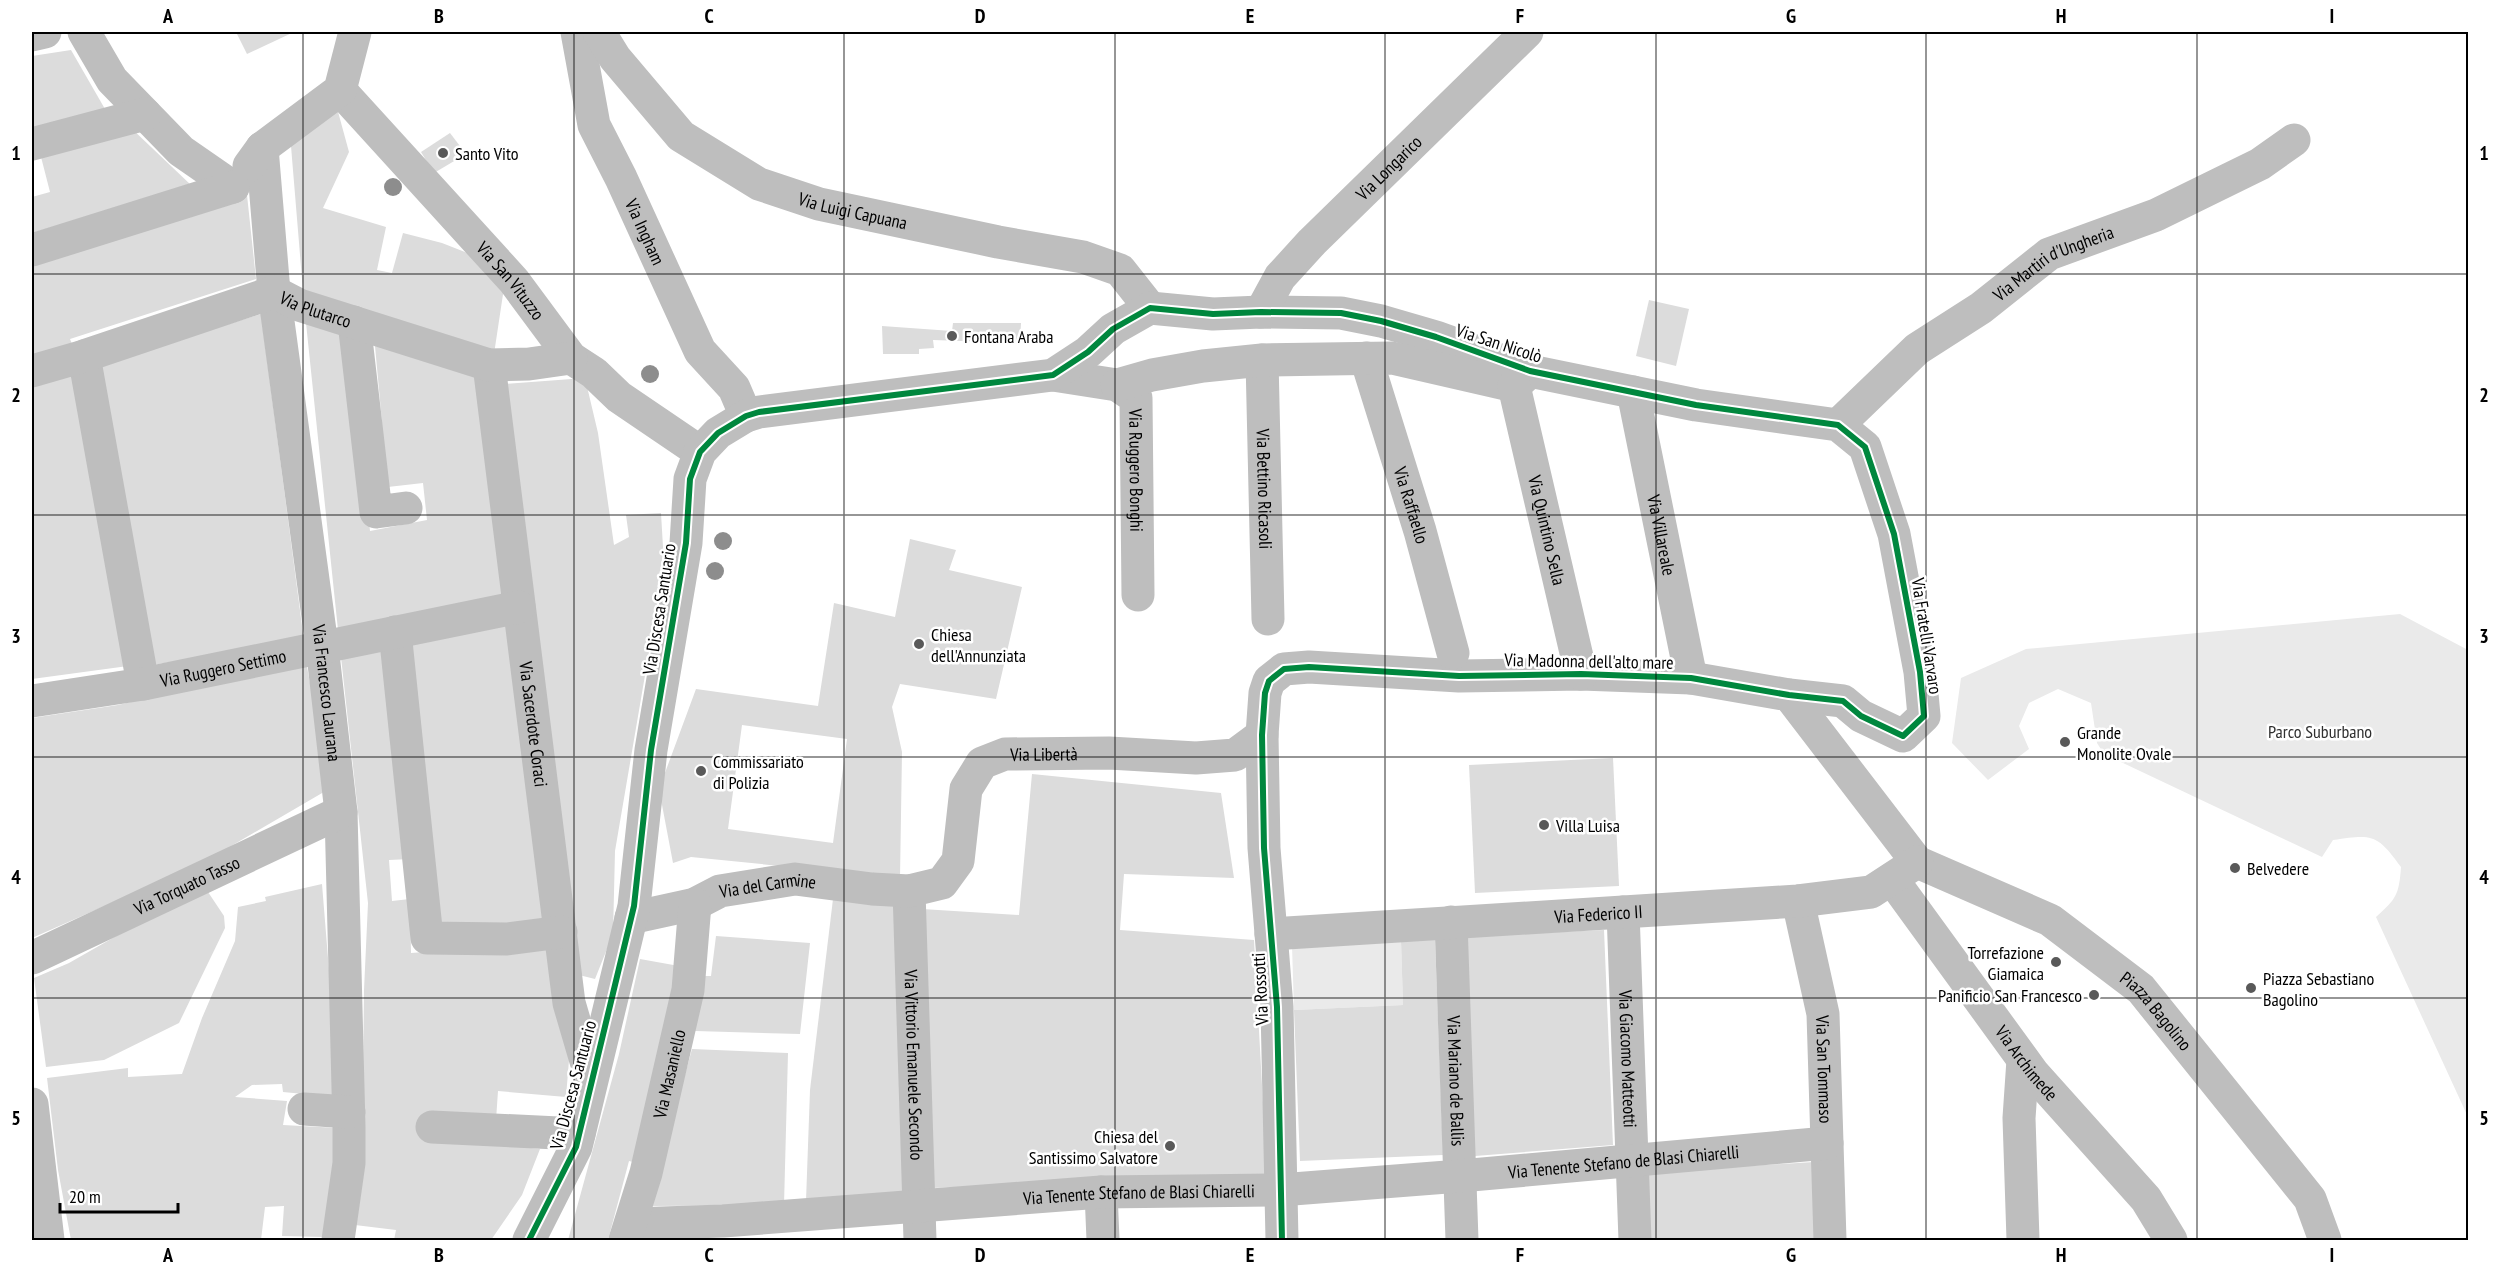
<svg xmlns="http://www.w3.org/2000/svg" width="2500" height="1272" font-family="'PT Sans Narrow',sans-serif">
<rect width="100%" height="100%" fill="#fff"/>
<g fill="#eaeaea">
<path d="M2400,614L2468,650V1117L2376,917C2396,899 2399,895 2401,867C2377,834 2373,834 2333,840L2322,857L2104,754L2097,743L2091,703L2058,689L2029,703L2019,726L2029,749L1988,780L1952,743L1961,678L2026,649Z"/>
<polygon points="1401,941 1403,1005 1294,1010 1292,945"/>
</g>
<g fill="#dcdcdc" fill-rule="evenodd">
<polygon points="236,32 294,32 247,54"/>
<polygon points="71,50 109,116 32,136 32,56"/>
<polygon points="337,108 349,152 323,208 386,227 377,270 392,273 403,233 442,243 470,254 505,281 494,354 303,291 290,134"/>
<polygon points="130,127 192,186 32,233 32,197 50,192 40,153"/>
<polygon points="450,133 466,154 434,173 421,152"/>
<polygon points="247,195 256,279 70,339 72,344 32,355 32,262"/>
<polygon points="1649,300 1689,309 1676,366 1636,356"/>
<polygon points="261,314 304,641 152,665 99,365"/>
<polygon points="306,323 350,337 370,531 427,520 423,483 379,488 372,425 382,422 375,346 476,368 505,594 338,630"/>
<polygon points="953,323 1021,323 1020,343 933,340 934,348 919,349 919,354 883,354 882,326 952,331"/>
<polygon points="79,372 128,666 32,679 32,386"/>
<polygon points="585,378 598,433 614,545 629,537 626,515 661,513 664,564 615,851 613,934 595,979 579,975 504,384"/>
<path d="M910,539L956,550L949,570L1022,587L996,699L900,684L892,707L902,752L900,878L691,857L673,863L659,789L696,689L818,706L834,603L895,617ZM742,725L847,739L833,843L728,829Z"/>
<polygon points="507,617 548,926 435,930 407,643"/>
<polygon points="386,647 410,859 389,860 392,901 410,899 411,953 548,943 569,1060 566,1097 498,1091 496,1120 419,1136 540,1149 522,1195 491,1240 394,1240 396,1230 355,1225 362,1167 364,990 368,903 341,657"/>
<polygon points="306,661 329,789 202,863 32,938 32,718 118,705"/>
<polygon points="1613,758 1619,886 1475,893 1469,765"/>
<polygon points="1032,774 1221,793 1234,878 1124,874 1120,930 1254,940 1267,1176 931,1188 922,909 1019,915"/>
<polygon points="322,884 331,995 335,1097 283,1092 282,1084 252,1085 235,1097 287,1101 283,1125 338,1128 323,1237 282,1236 284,1206 265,1207 261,1240 71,1240 58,1170 47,1078 128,1068 128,1077 182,1074 202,1018 235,941 238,907 266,901 265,897"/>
<polygon points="204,886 224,916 225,928 179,1023 104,1060 46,1067 34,978 69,963"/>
<polygon points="833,899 901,905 905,1198 806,1201 810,1090"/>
<polygon points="1604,930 1613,1145 1475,1156 1465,936"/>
<polygon points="716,936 810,943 800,1034 695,1031 702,976 711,976"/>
<polygon points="1435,939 1443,1155 1300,1161 1294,1010 1403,1005 1401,941"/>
<polygon points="640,959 679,966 641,1164 629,1161 608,1240 568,1240 619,1054"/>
<polygon points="692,1049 788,1053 784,1205 649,1206"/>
<polygon points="1814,1162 1816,1240 1649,1240 1646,1172"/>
</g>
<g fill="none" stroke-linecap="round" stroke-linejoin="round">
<g stroke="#bebebe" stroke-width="33">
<polyline points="84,32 112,80 181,151 233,187"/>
<path id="s1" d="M577,32L594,125L621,178L700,351L734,388L746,416"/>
<path id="s2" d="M599,32L615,58L681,136L759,184L819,204L998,242L1083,257L1120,270L1150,308"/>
<polyline points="32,35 45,32"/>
<path id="s3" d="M340,90L514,281L571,358L594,373L619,397L700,452"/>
<polyline points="32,144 145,114"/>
<path id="s4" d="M262,148L274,292L322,646L341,812L349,1127V1163L338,1240"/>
<polyline points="249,166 262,148 340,90 355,32"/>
<polyline points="32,250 233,187"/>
<polyline points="1150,308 1213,314 1261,312 1341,313 1381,321 1436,337 1530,371 1696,405 1838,425 1865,447 1894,534 1920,672 1924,716 1903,736 1861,716 1843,701 1789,695 1691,678 1581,674 1459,676 1309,667 1284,669 1269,681 1265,693 1262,735 1264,848 1277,1007 1282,1240"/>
<path id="s5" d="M1261,312L1280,277L1312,242L1527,32"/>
<polyline points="354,322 376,512 406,508"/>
<polyline points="84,356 143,684"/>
<path id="s6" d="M1366,358L1420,531L1453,653"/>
<path id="s7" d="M1262,360L1268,619"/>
<path id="s8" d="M489,365L569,1003L591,1078"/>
<path id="s9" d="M32,371L84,356L274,292L299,305L489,365L529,364L571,358"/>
<path id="s10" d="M1053,375L1117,385L1136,398L1138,595"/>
<polyline points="1117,385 1152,375 1203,366 1262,360 1392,358 1514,386 1525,376"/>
<path id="s11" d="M1514,386L1581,674"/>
<path id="s12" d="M1633,392L1691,678"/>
<path id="s13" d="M1838,425L1917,349L1981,308L2049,254L2156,215L2260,164L2294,140"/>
<polyline points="395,632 427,938 507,939 561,932"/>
<path id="s14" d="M1789,695L1917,862L2050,920L2141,989L2310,1199L2325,1240"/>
<path id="s15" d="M32,701L143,684L519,607"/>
<path id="s16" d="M1892,879L2033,1073L2146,1199L2171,1240"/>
<path id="s17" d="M909,891L920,1240"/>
<path id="s18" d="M1798,901L1823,1014L1830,1240"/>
<path id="s19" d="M1623,912L1635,1240"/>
<path id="s20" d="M631,918L695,904L720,891L795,879L872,889L909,891L942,883L958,861L966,789L982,763L1005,754L1109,753L1196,758L1235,755L1262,735"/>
<path id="s21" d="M1451,922L1462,1240"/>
<path id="s22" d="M1271,934L1798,901L1871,892L1917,862"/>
<path id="s23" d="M32,958L341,812"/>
<polyline points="2023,1060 2019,1118 2023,1240"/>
<polyline points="32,1104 48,1240"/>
<polyline points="304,1109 349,1112"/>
<polyline points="432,1127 579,1134"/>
<polyline points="1101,1192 1103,1240"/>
<path id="s24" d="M632,1224L723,1221L1101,1192L1280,1190L1460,1176L1827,1143"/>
<polyline points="529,1240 576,1147 634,906 651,750 686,543 690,479 700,452 718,433 746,416 759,412 1053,375 1088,352 1113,329 1150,308"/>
<path id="s25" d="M625,1240L646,1173L688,990L695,904"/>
</g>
<g stroke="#fff" stroke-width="10">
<polyline id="cycleway" points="529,1240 576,1147 634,906 651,750 686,543 690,479 700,452 718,433 746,416 759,412 1053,375 1088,352 1113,329 1150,308 1213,314 1261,312 1341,313 1381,321 1436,337 1530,371 1696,405 1838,425 1865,447 1894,534 1920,672 1924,716 1903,736 1861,716 1843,701 1789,695 1691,678 1581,674 1459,676 1309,667 1284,669 1269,681 1265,693 1262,735 1264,848 1277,1007 1282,1240"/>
</g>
<use href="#cycleway" stroke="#00873e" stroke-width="6"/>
</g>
<g fill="#8d8d8d">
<circle cx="393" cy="187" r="9"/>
<circle cx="650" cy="374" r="9"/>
<circle cx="723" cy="541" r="9"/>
<circle cx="715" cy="571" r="9"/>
</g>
<path fill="none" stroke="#000" stroke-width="1.5" stroke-opacity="0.55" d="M303,32V1240M574,32V1240M844,32V1240M1115,32V1240M1385,32V1240M1656,32V1240M1926,32V1240M2197,32V1240M32,274H2468M32,515H2468M32,757H2468M32,998H2468"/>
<g fill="#595959" stroke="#fff" stroke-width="2">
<circle cx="443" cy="153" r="6"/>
<circle cx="952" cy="336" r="6"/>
<circle cx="919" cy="644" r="6"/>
<circle cx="2065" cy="742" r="6"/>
<circle cx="701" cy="771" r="6"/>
<circle cx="1544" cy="825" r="6"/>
<circle cx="2235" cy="868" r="6"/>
<circle cx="2056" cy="962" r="6"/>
<circle cx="2251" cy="988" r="6"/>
<circle cx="2094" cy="995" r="6"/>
<circle cx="1170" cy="1146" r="6"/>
</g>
<g text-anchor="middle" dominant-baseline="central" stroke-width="5" stroke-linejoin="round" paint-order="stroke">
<g font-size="18" fill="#000" stroke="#fff" text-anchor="start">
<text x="455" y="153">Santo Vito</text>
<text x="964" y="336">Fontana Araba</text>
<text x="931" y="634">Chiesa<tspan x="931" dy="21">dell'Annunziata</tspan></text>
<text x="2077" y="732">Grande<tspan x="2077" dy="21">Monolite Ovale</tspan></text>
<text x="713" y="761">Commissariato<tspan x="713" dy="21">di Polizia</tspan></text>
<text x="1556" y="825">Villa Luisa</text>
<text x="2247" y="868">Belvedere</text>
<text x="2044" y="952" text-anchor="end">Torrefazione<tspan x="2044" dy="21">Giamaica</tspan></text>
<text x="2263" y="978">Piazza Sebastiano<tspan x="2263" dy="21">Bagolino</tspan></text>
<text x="2082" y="995" text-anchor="end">Panificio San Francesco</text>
<text x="1158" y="1136" text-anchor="end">Chiesa del<tspan x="1158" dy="21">Santissimo Salvatore</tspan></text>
</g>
<g font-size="18" fill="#000" stroke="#fff">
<text stroke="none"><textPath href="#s5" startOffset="194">Via Longarico</textPath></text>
<text stroke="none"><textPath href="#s2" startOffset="322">Via Luigi Capuana</textPath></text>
<text stroke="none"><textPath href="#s1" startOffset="213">Via Ingham</textPath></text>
<text stroke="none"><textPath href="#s13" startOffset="272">Via Martiri d'Ungheria</textPath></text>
<text stroke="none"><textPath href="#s3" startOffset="256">Via San Vituzzo</textPath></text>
<text stroke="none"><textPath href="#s9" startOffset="300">Via Plutarco</textPath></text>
<text transform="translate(1499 343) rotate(18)">Via San Nicolò</text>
<text stroke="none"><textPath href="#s10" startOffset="160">Via Ruggero Bonghi</textPath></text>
<text stroke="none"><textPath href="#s7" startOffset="129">Via Bettino Ricasoli</textPath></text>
<text stroke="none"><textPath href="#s6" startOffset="154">Via Raffaello</textPath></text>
<text stroke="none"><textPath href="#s11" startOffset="148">Via Quintino Sella</textPath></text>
<text stroke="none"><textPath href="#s12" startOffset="146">Via Villareale</textPath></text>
<text transform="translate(659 609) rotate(-81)">Via Discesa Santuario</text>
<text transform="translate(1927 636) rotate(81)">Via Fratelli Varvaro</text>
<text transform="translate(1589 661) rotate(1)">Via Madonna dell'alto mare</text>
<text stroke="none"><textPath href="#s15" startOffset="194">Via Ruggero Settimo</textPath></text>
<text stroke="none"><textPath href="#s4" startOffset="549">Via Francesco Laurana</textPath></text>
<text stroke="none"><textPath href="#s8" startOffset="362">Via Sacerdote Coraci</textPath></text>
<text stroke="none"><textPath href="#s20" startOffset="512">Via Libertà</textPath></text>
<text stroke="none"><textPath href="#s23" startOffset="171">Via Torquato Tasso</textPath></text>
<text stroke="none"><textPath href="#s20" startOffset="142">Via del Carmine</textPath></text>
<text stroke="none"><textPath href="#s22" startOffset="328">Via Federico II</textPath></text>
<text transform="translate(1260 989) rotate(-93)">Via Rossotti</text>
<text stroke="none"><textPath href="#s14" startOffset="496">Piazza Bagolino</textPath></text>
<text stroke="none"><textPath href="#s19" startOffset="147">Via Giacomo Matteotti</textPath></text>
<text stroke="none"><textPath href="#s16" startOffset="228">Via Archimede</textPath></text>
<text stroke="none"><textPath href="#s17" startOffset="174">Via Vittorio Emanuele Secondo</textPath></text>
<text stroke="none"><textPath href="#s18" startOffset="171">Via San Tommaso</textPath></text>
<text stroke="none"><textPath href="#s25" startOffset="172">Via Masaniello</textPath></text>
<text stroke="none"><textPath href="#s21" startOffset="159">Via Mariano de Ballis</textPath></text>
<text transform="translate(573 1085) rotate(-75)">Via Discesa Santuario</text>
<text stroke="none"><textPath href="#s24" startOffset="994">Via Tenente Stefano de Blasi Chiarelli</textPath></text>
<text stroke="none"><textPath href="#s24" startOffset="508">Via Tenente Stefano de Blasi Chiarelli</textPath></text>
</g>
<g font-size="18" fill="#2f2f2f" stroke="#fff">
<text x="2320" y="731">Parco Suburbano</text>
</g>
</g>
<rect width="2500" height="1272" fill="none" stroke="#ffffff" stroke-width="66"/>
<path d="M60 1203v9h118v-9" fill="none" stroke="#000000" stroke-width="3"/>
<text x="69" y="1203" font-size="18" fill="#000000" stroke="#ffffff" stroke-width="4.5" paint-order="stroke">20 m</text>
<rect x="33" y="33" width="2434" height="1206" fill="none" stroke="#000" stroke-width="2"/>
<g font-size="20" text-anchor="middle" font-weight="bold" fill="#000">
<text x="168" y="23">A</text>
<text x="439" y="23">B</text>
<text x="709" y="23">C</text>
<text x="980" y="23">D</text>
<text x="1250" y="23">E</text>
<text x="1520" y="23">F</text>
<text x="1791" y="23">G</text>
<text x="2061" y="23">H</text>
<text x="2332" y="23">I</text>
<text x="16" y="160">1</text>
<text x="2484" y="160">1</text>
<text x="16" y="402">2</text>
<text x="2484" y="402">2</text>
<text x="16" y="643">3</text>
<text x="2484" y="643">3</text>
<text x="16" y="884">4</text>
<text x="2484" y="884">4</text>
<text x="16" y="1125">5</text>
<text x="2484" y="1125">5</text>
<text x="168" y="1262">A</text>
<text x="439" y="1262">B</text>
<text x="709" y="1262">C</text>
<text x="980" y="1262">D</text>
<text x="1250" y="1262">E</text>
<text x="1520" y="1262">F</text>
<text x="1791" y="1262">G</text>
<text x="2061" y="1262">H</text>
<text x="2332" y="1262">I</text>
</g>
</svg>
